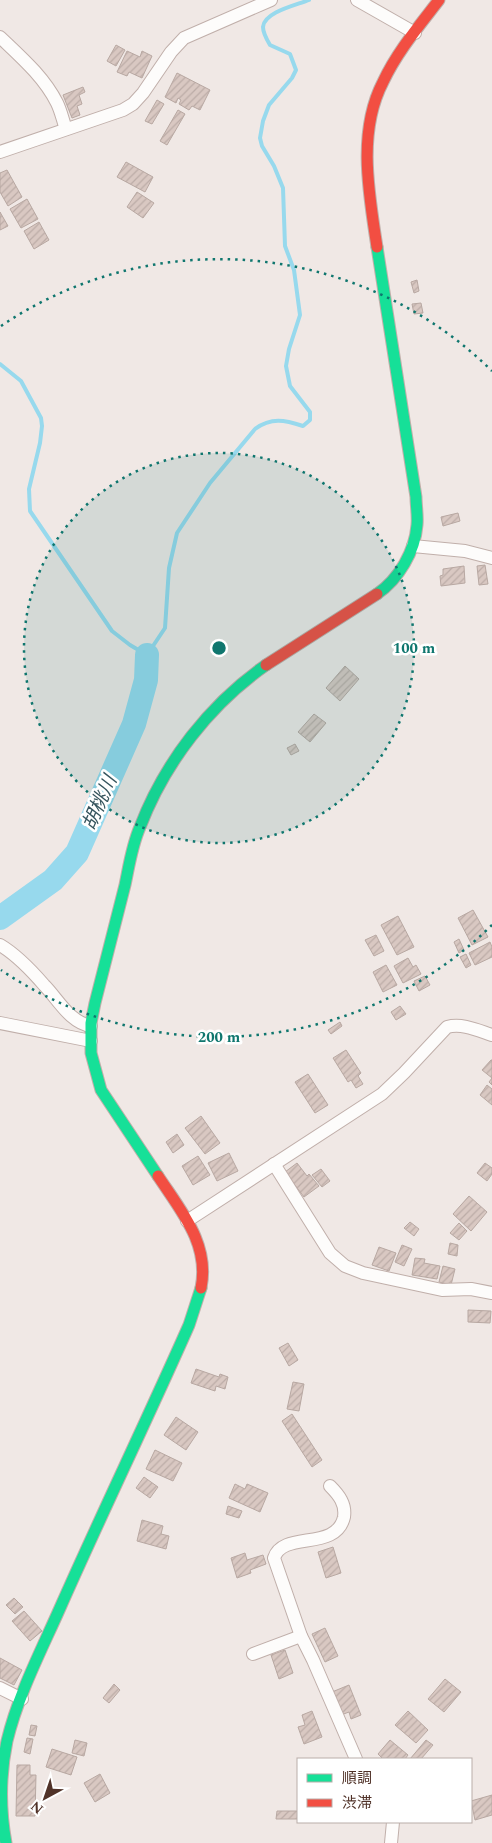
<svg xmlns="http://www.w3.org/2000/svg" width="492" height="1843" font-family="Spectral,'Noto Sans JP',serif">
<defs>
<pattern id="building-hatch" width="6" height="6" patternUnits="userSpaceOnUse" patternTransform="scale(1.25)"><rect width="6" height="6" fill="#d9c8c2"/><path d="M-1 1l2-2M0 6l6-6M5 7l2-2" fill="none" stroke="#bcaca7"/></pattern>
</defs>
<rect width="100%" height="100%" fill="#f0e8e5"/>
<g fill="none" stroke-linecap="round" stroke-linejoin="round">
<path stroke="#97d9ed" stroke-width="4" d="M0,364L21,381L41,418L42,426L40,443L29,489L30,511L112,631L130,645L147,655L165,628L169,568L177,533L210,483L255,429C271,417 285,420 303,426L310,420V412L290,386L286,366L289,349L300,315L294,270L285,246L283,188L274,166L262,146L260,138L263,121L269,105L292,78L296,70L290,54L270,45C267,40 263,33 263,27C264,12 297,5 309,0"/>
<polyline stroke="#97d9ed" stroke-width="24" points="0,918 53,880 77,853 134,724 146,680 147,655"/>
</g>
<g fill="url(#building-hatch)" stroke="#b8a8a2">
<polygon points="116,45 125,50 116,66 107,61"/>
<polygon points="127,51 140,57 142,51 152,56 142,78 129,72 127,76 117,72"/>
<polygon points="177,73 210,90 200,110 192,106 189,110 179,104 181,100 178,98 176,103 165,97"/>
<polygon points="83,87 85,92 79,95 82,104 77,106 80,115 72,118 63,95"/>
<polygon points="157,100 164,104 152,124 145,121"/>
<polygon points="178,110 185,114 167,145 160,141"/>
<polygon points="126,162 153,177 145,192 117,177"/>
<polygon points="7,170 22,197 8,206 0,192 0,173"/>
<polygon points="137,192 154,203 143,218 127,207"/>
<polygon points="27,199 38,219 21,228 10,209"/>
<polygon points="0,212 8,226 0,230"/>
<polygon points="39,222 49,240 34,249 24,231"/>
<polygon points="417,280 419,291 414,293 411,282"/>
<polygon points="421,303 423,313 414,314 412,304"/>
<polygon points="458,513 460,521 443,526 441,517"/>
<polygon points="485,565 488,584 479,585 477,566"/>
<polygon points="464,566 465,583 441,586 440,576 443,575 443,569"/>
<polygon points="345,666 359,679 340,701 326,688"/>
<polygon points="314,714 326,723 310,742 298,732"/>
<polygon points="295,744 299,751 291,755 287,748"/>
<polygon points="473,910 488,937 472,945 458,918"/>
<polygon points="398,916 414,947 397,955 381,925"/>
<polygon points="376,935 384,951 374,956 365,940"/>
<polygon points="459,939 464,950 459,953 454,942"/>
<polygon points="490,942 492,947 492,957 475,965 469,953"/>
<polygon points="466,954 471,965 466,968 460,957"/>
<polygon points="408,958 413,967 416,965 421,974 403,983 394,966"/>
<polygon points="386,965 397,985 383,992 373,972"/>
<polygon points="425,976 430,985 419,991 414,981"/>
<polygon points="400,1006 406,1014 396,1020 391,1012"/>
<polygon points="340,1022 342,1026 331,1034 328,1030"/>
<polygon points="346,1050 361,1073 358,1076 363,1084 356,1088 351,1080 348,1082 333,1058"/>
<polygon points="491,1060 492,1060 492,1085 489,1082 492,1078 482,1070"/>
<polygon points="308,1074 328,1105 315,1113 295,1082"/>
<polygon points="487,1085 492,1089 492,1105 480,1095"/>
<polygon points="201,1116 220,1143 205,1154 185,1128"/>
<polygon points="177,1134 184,1145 173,1153 166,1142"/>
<polygon points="229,1153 238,1171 217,1181 208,1163"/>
<polygon points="198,1156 210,1175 193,1185 182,1166"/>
<polygon points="297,1163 307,1176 309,1174 319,1186 304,1197 285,1172"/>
<polygon points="485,1163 492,1168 492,1174 487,1181 477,1173"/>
<polygon points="321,1169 330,1181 322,1187 312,1175"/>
<polygon points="469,1196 487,1212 471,1231 453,1214"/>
<polygon points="410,1222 419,1229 414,1236 404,1228"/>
<polygon points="459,1223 467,1231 459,1240 450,1233"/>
<polygon points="450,1243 458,1245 457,1256 448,1254"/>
<polygon points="402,1245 412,1249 404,1266 395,1262"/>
<polygon points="379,1247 396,1253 389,1271 372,1265"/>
<polygon points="415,1258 425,1259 424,1263 440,1266 437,1279 412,1275"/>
<polygon points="443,1266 455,1269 451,1285 439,1282"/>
<polygon points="468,1310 491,1311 490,1323 468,1322"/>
<polygon points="288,1343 298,1360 289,1366 279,1348"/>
<polygon points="196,1369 219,1377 220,1374 228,1377 225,1389 216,1386 215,1391 191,1383"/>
<polygon points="293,1382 304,1384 299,1411 287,1409"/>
<polygon points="292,1414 322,1460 312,1467 282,1421"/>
<polygon points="176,1417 198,1432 186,1450 164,1435"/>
<polygon points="155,1450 182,1463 173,1481 146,1469"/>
<polygon points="144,1477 158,1487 150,1498 136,1488"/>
<polygon points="235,1484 245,1489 247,1484 268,1493 260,1512 229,1498"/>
<polygon points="228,1506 242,1511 239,1518 226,1514"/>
<polygon points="142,1520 163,1526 161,1534 169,1536 166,1549 137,1541"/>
<polygon points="333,1547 341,1573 326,1578 318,1552"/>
<polygon points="245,1553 247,1560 263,1555 266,1564 250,1570 251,1573 237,1578 231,1558"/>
<polygon points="14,1598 23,1607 15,1614 6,1605"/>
<polygon points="24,1611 42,1631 30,1641 12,1621"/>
<polygon points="325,1628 338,1656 325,1662 312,1634"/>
<polygon points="285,1650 293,1673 279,1679 271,1655"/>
<polygon points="0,1658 22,1670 14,1685 0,1678"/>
<polygon points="445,1679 461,1692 444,1712 428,1699"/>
<polygon points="114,1684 120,1690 109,1703 103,1698"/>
<polygon points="349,1685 361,1715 351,1719 349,1712 341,1715 332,1692"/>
<polygon points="312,1711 322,1737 304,1744 298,1727 305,1725 302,1715"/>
<polygon points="408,1711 428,1730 416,1743 395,1725"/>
<polygon points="31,1725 37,1726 35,1736 29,1735"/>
<polygon points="27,1738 33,1739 30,1754 24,1752"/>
<polygon points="75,1740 87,1743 84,1756 72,1753"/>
<polygon points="390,1740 408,1755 405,1759 383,1759 378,1754"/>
<polygon points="426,1740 433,1745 421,1759 410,1759"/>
<polygon points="52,1749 77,1757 71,1775 46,1767"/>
<polygon points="17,1765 30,1765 30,1775 36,1775 35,1816 16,1816"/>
<polygon points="100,1774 110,1793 95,1802 84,1783"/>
<polygon points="492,1795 492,1815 475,1820 471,1801"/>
<polygon points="277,1811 298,1811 298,1819 276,1819"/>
</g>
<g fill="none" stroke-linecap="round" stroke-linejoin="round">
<g stroke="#c0afaa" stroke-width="14">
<g id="street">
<polyline points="357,0 415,33"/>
<path d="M0,37C21,57 44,77 57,103C61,111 63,121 66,129"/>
<polyline points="0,152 123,110 133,104 143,93 171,52 184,38 271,0"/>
<polyline points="413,546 465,551 492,558"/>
<path d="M0,945C17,955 31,970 44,985C58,999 70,1023 91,1026"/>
<polyline points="0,1023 91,1041"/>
<polyline points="274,1164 330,1253 345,1266 363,1273 442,1290 471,1289 492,1293"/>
<path d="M187,1221L382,1094L404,1073L447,1027C462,1023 477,1030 492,1035"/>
<path d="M330,1486C339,1495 346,1504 344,1517C336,1552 283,1530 274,1558L301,1636L313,1660L356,1759"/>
<polyline points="253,1654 301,1636"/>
<polyline points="0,1688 22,1699"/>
<polyline points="391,1843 393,1822"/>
</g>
</g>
<g stroke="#c0afaa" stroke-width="13">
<g id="fast">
<path d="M377,594C399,579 415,551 417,525C418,516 416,506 416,497L377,247"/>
<path d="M158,1176L101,1090L91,1053V1023L95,1003C105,964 115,925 125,885C129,866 132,845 140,827C165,762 210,704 266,665"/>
<path d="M6,1843C0,1810 0,1775 7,1741C18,1695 41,1651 60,1608C102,1513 147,1420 189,1325L201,1288"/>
</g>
</g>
<g stroke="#c0afaa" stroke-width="13">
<g id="jam">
<path d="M377,247C369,194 357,132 383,82C397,52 419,26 439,0"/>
<polyline points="266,665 377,594"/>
<path d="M158,1176C181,1211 210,1244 201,1288"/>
</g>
</g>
<use href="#street" stroke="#fdfcfb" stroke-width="12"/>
<use href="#fast" stroke="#16e098" stroke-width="11"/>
<use href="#jam" stroke="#f24e42" stroke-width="11"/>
</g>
<circle cx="219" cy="648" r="195" fill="#0f766e" fill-opacity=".12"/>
<g fill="none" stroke="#0f766e" stroke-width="2.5" stroke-dasharray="2.5 5">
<circle cx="219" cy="648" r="195"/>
<path d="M492 925A389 389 0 0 1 1 970M1 326A389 389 0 0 1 492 371"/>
</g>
<g text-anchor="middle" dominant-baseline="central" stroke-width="5" stroke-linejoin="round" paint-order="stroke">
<g font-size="19" font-style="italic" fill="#36555e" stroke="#fff">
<text transform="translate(100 803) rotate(-66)">胡桃川</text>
</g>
</g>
<circle cx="219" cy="648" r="8" fill="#0f766e" stroke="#fff" stroke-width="2.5"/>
<g font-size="15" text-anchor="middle" font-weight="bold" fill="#0f766e" stroke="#fff" stroke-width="5" stroke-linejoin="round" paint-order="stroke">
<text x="414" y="653">100 m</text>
<text x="219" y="1042">200 m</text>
</g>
<rect x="297" y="1758" width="175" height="65" fill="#ffffff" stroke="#b9ada9"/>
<rect x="307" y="1774" width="25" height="8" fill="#16e098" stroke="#b9ada9"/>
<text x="342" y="1783" font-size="15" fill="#503228">順調</text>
<rect x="307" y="1799" width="25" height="8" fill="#f24e42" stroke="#b9ada9"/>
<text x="342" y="1808" font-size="15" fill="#503228">渋滞</text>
<g transform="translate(45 1798) rotate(220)" stroke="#ffffff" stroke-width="4" paint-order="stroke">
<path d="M0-4L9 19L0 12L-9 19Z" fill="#503228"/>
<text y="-8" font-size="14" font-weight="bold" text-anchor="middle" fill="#503228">N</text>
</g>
</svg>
